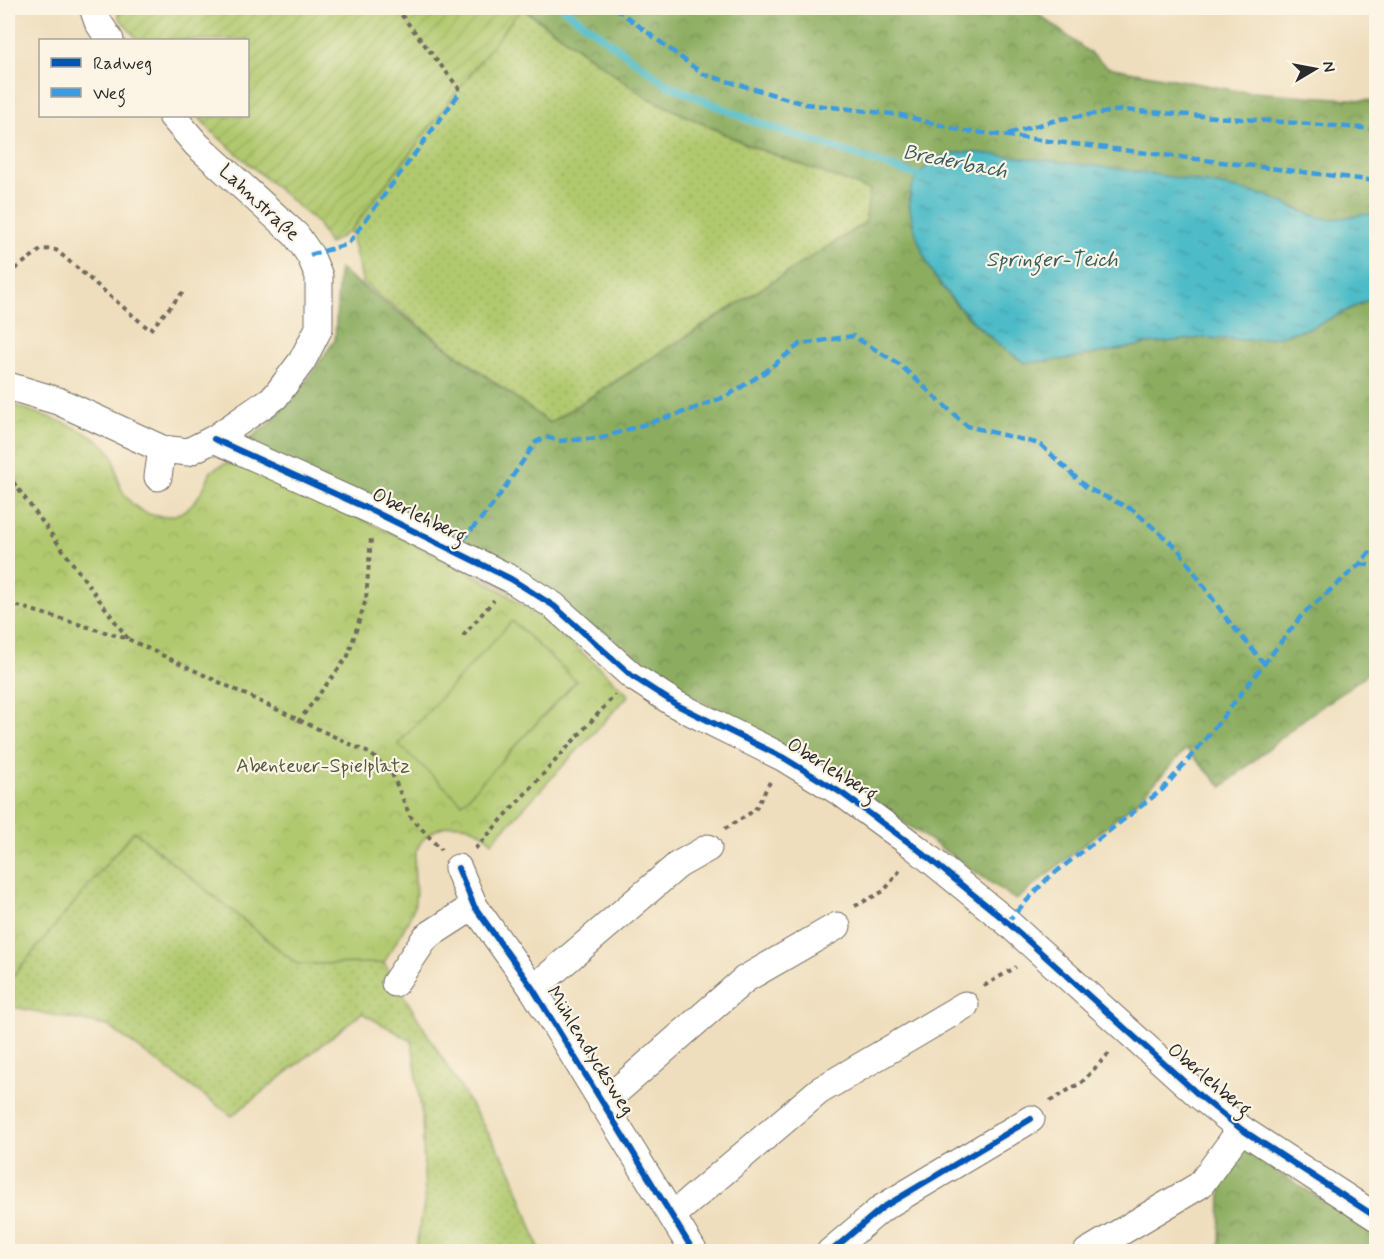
<svg xmlns="http://www.w3.org/2000/svg" width="1384" height="1259" font-family="Mynerve,sans-serif">
<defs>
<pattern id="grass-dots" width="8" height="8" patternUnits="userSpaceOnUse" patternTransform="scale(1.5)"><rect width="8" height="8" fill="#b1c96e"/><path d="M2 2h.1M6 6h.1" fill="none" stroke="#98ad5f" stroke-width="1.8" stroke-linecap="round"/></pattern>
<pattern id="forest-crowns" width="20" height="18" patternUnits="userSpaceOnUse" patternTransform="scale(1.5)"><rect width="20" height="18" fill="#8cad61"/><path d="M2 6a3 3 0 1 1 6 0M12 15a3 3 0 1 1 6 0" fill="none" stroke="#738d50"/></pattern>
<pattern id="park-crowns" width="20" height="18" patternUnits="userSpaceOnUse" patternTransform="scale(1.5)"><rect width="20" height="18" fill="#b1c96e"/><path d="M2 6a3 3 0 1 1 6 0M12 15a3 3 0 1 1 6 0" fill="none" stroke="#98ad5f"/></pattern>
<pattern id="garden-furrows" width="10" height="10" patternUnits="userSpaceOnUse" patternTransform="scale(1.5)"><rect width="10" height="10" fill="#b1c96e"/><path d="M-1 1l2-2M0 10L10 0M9 11l2-2" fill="none" stroke="#98ad5f"/></pattern>
<pattern id="water-ripples" width="26" height="14" patternUnits="userSpaceOnUse" patternTransform="scale(1.5)"><rect width="26" height="14" fill="#4ebcc8"/><path d="M2 4q2-2 4 0t4 0M15 11q2-2 4 0t4 0" fill="none" stroke="#4199a3"/></pattern>
</defs>
<rect width="100%" height="100%" fill="#fcf5e5"/>
<filter id="ink" filterUnits="userSpaceOnUse"><feTurbulence type="fractalNoise" baseFrequency=".0167" numOctaves="2"/><feDisplacementMap in="SourceGraphic" scale="12" xChannelSelector="R" yChannelSelector="G"/><feConvolveMatrix kernelMatrix="1 2 1 2 8 2 1 2 1" color-interpolation-filters="sRGB"/></filter>
<filter id="wash" filterUnits="userSpaceOnUse"><feTurbulence type="fractalNoise" baseFrequency=".008" numOctaves="4" result="noise"/><feDisplacementMap in="SourceGraphic" scale="24" xChannelSelector="R" yChannelSelector="G"/><feGaussianBlur stdDeviation="1.35" result="paint"/><feColorMatrix in="noise" values="0 0 0 0 0 0 0 0 0 0 0 0 0 0 0 0 0 1.4 0 .05"/><feComposite in="paint" operator="in"/></filter>
<g filter="url(#wash)">
<rect width="100%" height="100%" fill="#efdebd"/>
<g fill="url(#grass-dots)" stroke="#6e7a4c" stroke-width="1.5">
<polygon points="521,8 646,97 748,145 870,190 865,223 549,423 363,283 350,231"/>
<polygon points="134,831 297,964 384,963 512,1172 540,1251 415,1251 425,1199 422,1117 412,1041 362,1013 232,1116 108,1026 8,1006 8,982"/>
</g>
<g fill="url(#forest-crowns)" stroke="#5c6c46" stroke-width="1.5">
<path d="M523,8H1031L1108,67L1238,91L1376,101V215L1371,214L1343,220L1321,218L1261,194L909,205C916,230 922,258 937,280C960,313 991,341 1025,363L1069,359L1147,344L1202,338L1248,340L1276,337L1313,327L1376,296V668L1304,719L1222,787L1186,749L1138,801L1016,900L843,780L636,664L248,440L269,424L294,398L335,340L339,269L550,423L865,223L870,190L748,145L646,97Z"/>
<polygon points="1244,1147 1279,1173 1376,1233 1376,1251 1220,1252 1221,1175"/>
</g>
<path fill="url(#park-crowns)" stroke="#6e7a4c" stroke-width="1.5" d="M8,403C38,415 80,424 105,446C119,458 114,473 121,488C132,514 168,527 190,506C201,496 206,484 211,471L224,464H238C322,502 410,537 490,584C541,614 586,655 629,695L492,842C481,830 468,823 452,825C442,826 434,830 427,836C403,856 422,885 413,910C406,928 393,946 384,963L297,964L134,831L8,982Z"/>
<polygon fill="url(#garden-furrows)" stroke="#6e7a4c" stroke-width="1.5" points="117,8 521,8 350,231 329,244 317,223 210,130 198,116 248,116 248,40 138,40 119,18"/>
<polygon fill="#b1c96e" stroke="#6e7a4c" stroke-width="1.5" points="512,621 576,681 462,803 398,744"/>
<path fill="url(#water-ripples)" stroke="#3c747a" stroke-width="1.5" d="M969,152C1066,162 1163,172 1259,194C1281,199 1301,214 1323,218C1341,222 1362,211 1376,215V296L1313,327L1276,337L1248,340L1202,338L1147,344L1069,359L1025,363C991,341 962,313 938,281C925,264 904,210 911,189C915,178 927,164 938,158C946,153 960,153 969,152Z"/>
<g fill="none" stroke-linecap="round" stroke-linejoin="round">
<polyline stroke="#4ebcc8" stroke-width="8" points="563,8 668,85 755,122 928,179"/>
</g>
</g>
<g filter="url(#ink)">
<g fill="none" stroke-linecap="round" stroke-linejoin="round">
<g stroke="#706a5e" stroke-width="29">
<g id="minor">
<polyline points="93,8 98,22 110,40"/>
<polyline points="8,386 58,401 162,449 188,452 214,439 275,397 302,361 319,328 319,276 310,255 296,235 197,145 172,116"/>
<polyline points="214,439 373,511 511,579 554,606 632,676 677,705 784,758 843,794 915,847 1007,922 1200,1096 1241,1129 1376,1217"/>
<polyline points="158,477 162,449"/>
<polyline points="458,868 474,906 533,989 694,1252"/>
<polyline points="395,983 426,937 474,906"/>
<polyline points="533,989 678,865 708,848"/>
<polyline points="602,1104 745,979 837,926"/>
<polyline points="674,1214 819,1091 965,1005"/>
<polyline points="830,1252 882,1208 1031,1119"/>
<polyline points="1087,1252 1200,1185 1241,1129"/>
</g>
</g>
<g stroke="#706a5e" stroke-width="4" stroke-dasharray="4.5 4.5" stroke-linecap="butt">
<polyline points="396,8 461,91"/>
<polyline points="8,274 42,249 56,250 150,330 183,292"/>
<polyline points="8,475 128,639"/>
<polyline points="8,603 128,639 371,754 392,774 410,816 441,850"/>
<polyline points="463,636 494,600"/>
<polyline points="298,722 348,656 366,599 371,538"/>
<polyline points="725,829 755,810 770,782"/>
<polyline points="475,849 615,695"/>
<polyline points="855,906 884,891 900,870"/>
<polyline points="984,986 1016,967"/>
<polyline points="1050,1101 1082,1082 1111,1051"/>
<polyline points="1372,1252 1373,1243"/>
</g>
<use href="#minor" stroke="#fff" stroke-width="27"/>
<g stroke="#3d9ce1" stroke-width="4.5" stroke-dasharray="9 4.5" stroke-linecap="butt">
<polyline points="615,8 703,74 805,104 901,115 959,130 1376,181"/>
<polyline points="1008,134 1060,119 1122,110 1376,129"/>
<polyline points="310,255 348,244 461,91"/>
<polyline points="453,551 492,506 536,442 546,437 559,441 601,438 687,411 727,396 765,372 800,344 853,336 899,364 967,426 1040,444 1087,488 1133,510 1178,549 1226,618 1263,662"/>
<polyline points="1360,564 1376,566"/>
<polyline points="1007,922 1047,879 1163,789 1209,735 1302,615 1360,564 1376,545"/>
</g>
<g stroke="#fcf5e5" stroke-width="10">
<g id="cycleway">
<polyline points="214,439 373,511 511,579 554,606 632,676 677,705 784,758 843,794 915,847 1007,922 1200,1096 1241,1129 1376,1217"/>
<polyline points="458,868 474,906 533,989 694,1252"/>
<polyline points="830,1252 882,1208 1031,1119"/>
</g>
</g>
<use href="#cycleway" stroke="#0057b8" stroke-width="6"/>
</g>
</g>
<g text-anchor="middle" dominant-baseline="central" stroke-width="4.5" stroke-linejoin="round" paint-order="stroke">
<g font-size="20" fill="#2b2b2b" stroke="#fcf5e5">
<text transform="translate(259 203) rotate(43)">Lahnstraße</text>
<text transform="translate(419 516) rotate(26)">Oberlehberg</text>
<text transform="translate(832 770) rotate(32)">Oberlehberg</text>
<text transform="translate(590 1051) rotate(58)">Mühlendycksweg</text>
<text transform="translate(1209 1080) rotate(40)">Oberlehberg</text>
</g>
<g font-size="20" fill="#535a3f" stroke="#fcf5e5">
<text x="323" y="766">Abenteuer-Spielplatz</text>
</g>
<g font-size="21" font-style="italic" fill="#375e62" stroke="#fcf5e5">
<text transform="translate(955 162) rotate(11)">Brederbach</text>
<text x="1052" y="260">Springer-Teich</text>
</g>
</g>
<rect width="1384" height="1259" fill="none" stroke="#fcf5e5" stroke-width="30"/>
<rect x="39" y="39" width="210" height="78" fill="#fcf5e5" stroke="#a8a49b" stroke-width="1.5"/>
<rect x="51" y="58" width="30" height="9" fill="#0057b8" stroke="#a8a49b" stroke-width="1.5"/>
<text x="93" y="69" font-size="18" fill="#2b2b2b">Radweg</text>
<rect x="51" y="88" width="30" height="9" fill="#3d9ce1" stroke="#a8a49b" stroke-width="1.5"/>
<text x="93" y="99" font-size="18" fill="#2b2b2b">Weg</text>
<g transform="translate(1315 69) rotate(80)" stroke="#fcf5e5" stroke-width="4.5" paint-order="stroke">
<path d="M0-4.5L10 22L0 15L-10 22Z" fill="#2b2b2b"/>
<text y="-9" font-size="16" font-weight="bold" text-anchor="middle" fill="#2b2b2b">N</text>
</g>
</svg>
